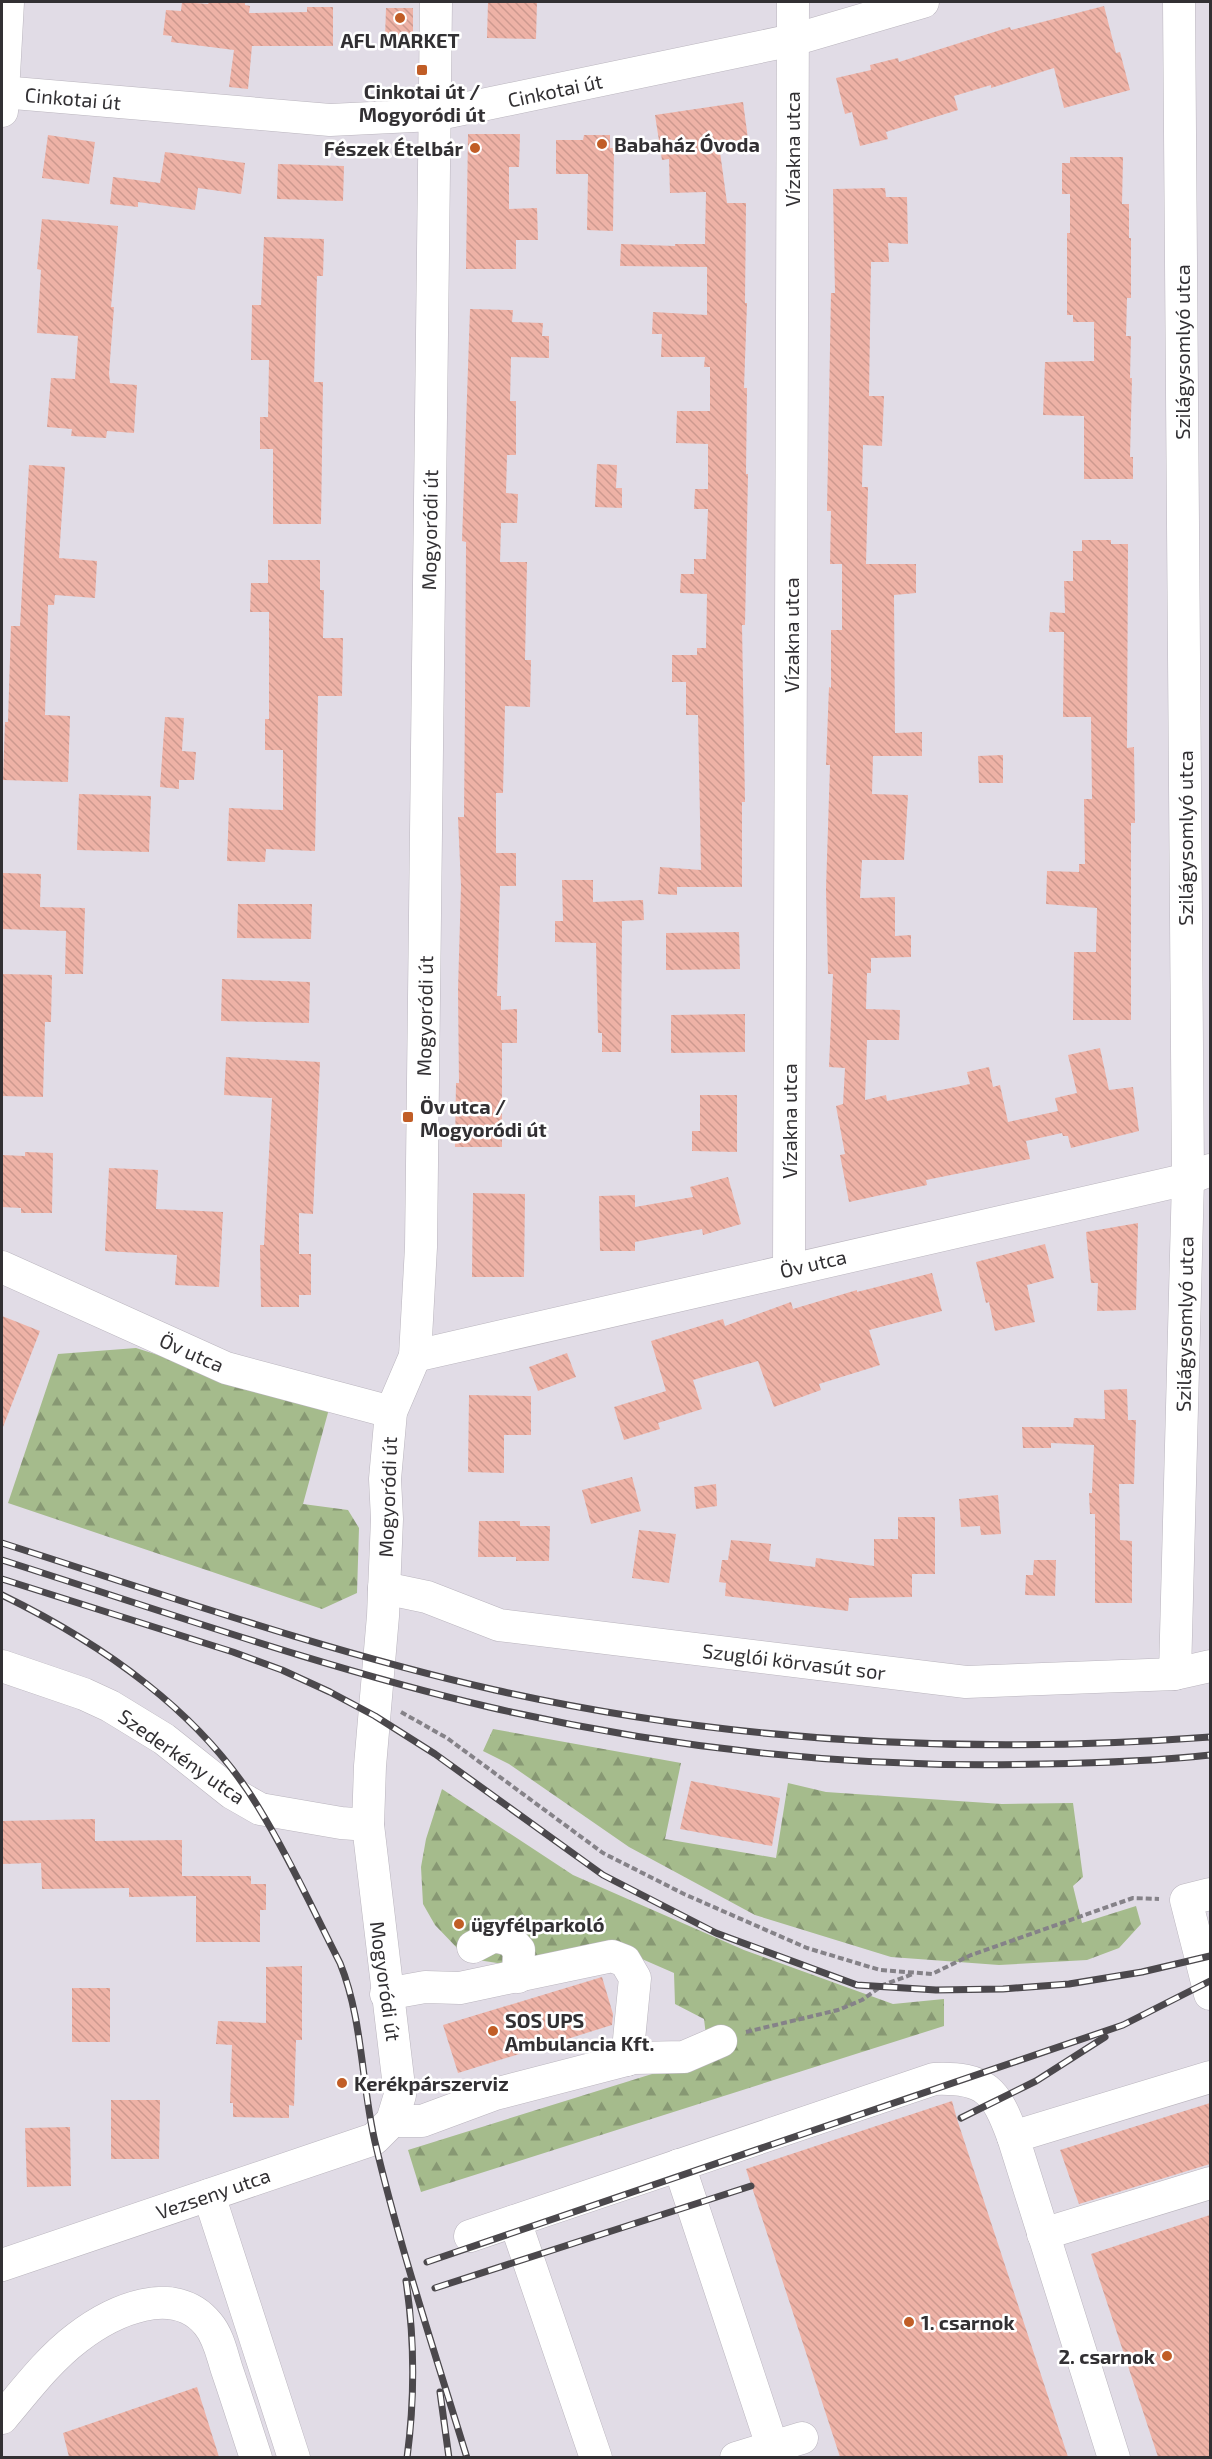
<svg xmlns="http://www.w3.org/2000/svg" width="1212" height="2459" font-family="'Exo 2',sans-serif">
<defs>
<pattern id="forest-firs" width="22" height="20" patternUnits="userSpaceOnUse" patternTransform="scale(1.5)"><rect width="22" height="20" fill="#a5bb8c"/><path d="M5 1l3.5 6h-7zM16 11l3.5 6h-7z" fill="#879873"/></pattern>
<pattern id="building-back-hatch" width="6" height="6" patternUnits="userSpaceOnUse" patternTransform="scale(1.5)"><rect width="6" height="6" fill="#eeb2a6"/><path d="M-1 5l2 2M0 0l6 6M5-1l2 2" fill="none" stroke="#cd998f"/></pattern>
</defs>
<rect width="100%" height="100%" fill="#e1dce6"/>
<g fill="url(#forest-firs)">
<polygon points="136,1348 329,1409 303,1504 348,1510 359,1528 357,1593 322,1609 8,1503 58,1354"/>
<polygon points="493,1729 681,1763 665,1839 776,1858 788,1783 826,1792 1002,1804 1073,1803 1083,1877 1073,1886 1082,1923 1136,1906 1141,1924 1119,1948 1087,1960 999,1965 891,1957 755,1915 629,1847 509,1764 483,1751"/>
<polygon points="442,1789 573,1875 744,1950 893,2004 944,1999 944,2026 421,2192 408,2150 697,2060 708,2052 704,2019 675,2004 674,1973 619,1949 537,1969 478,1960 459,1950 435,1925 423,1904 421,1867 426,1839"/>
</g>
<g fill="url(#building-back-hatch)">
<polygon points="182,2 208,4 209,2 245,2 245,5 250,6 249,13 307,12 307,7 333,7 333,46 252,46 248,89 229,87 234,50 171,42 172,36 163,35 166,10 181,11"/>
<polygon points="488,2 537,2 536,39 487,38"/>
<polygon points="1104,6 1116,53 1120,52 1130,90 1064,108 1054,68 991,88 991,85 954,96 958,110 886,132 888,139 860,146 852,112 845,114 836,78 871,70 870,65 898,58 899,62 1010,27 1011,30"/>
<polygon points="386,8 413,8 413,37 385,38"/>
<polygon points="743,102 748,139 726,142 727,151 720,152 727,203 746,203 745,303 747,303 744,388 747,388 746,474 748,474 745,625 742,625 745,802 742,802 742,887 677,887 677,895 658,894 660,867 701,870 698,715 686,715 686,682 672,682 672,655 697,655 697,648 706,648 707,594 680,593 681,574 694,574 694,559 706,559 708,509 694,509 695,489 708,489 708,444 676,443 677,411 710,411 710,367 704,367 705,357 661,357 662,334 652,334 653,312 707,315 707,267 620,266 621,244 675,246 675,244 705,244 706,192 670,193 669,159 662,160 655,115"/>
<polygon points="468,134 520,134 519,167 509,167 509,209 537,208 538,240 516,240 516,269 466,269"/>
<polygon points="48,135 95,142 89,184 42,178"/>
<polygon points="584,135 610,135 610,148 614,148 613,231 587,230 588,174 556,174 556,140 583,140"/>
<polygon points="165,152 245,163 241,194 198,188 195,210 138,202 138,207 110,204 113,177 160,183"/>
<polygon points="1070,157 1123,157 1122,204 1129,204 1129,238 1131,238 1131,298 1127,298 1126,336 1131,336 1130,378 1132,378 1130,457 1133,457 1133,479 1084,479 1084,416 1043,415 1045,362 1094,361 1094,322 1073,322 1073,315 1067,315 1067,233 1070,233 1070,194 1062,194 1062,163 1070,163"/>
<polygon points="278,164 344,166 343,201 277,199"/>
<polygon points="885,188 886,197 907,197 908,244 888,243 889,262 871,262 869,396 884,396 882,446 863,445 862,487 868,487 866,564 916,564 916,593 894,595 895,733 922,732 922,756 873,756 872,794 908,795 904,860 862,860 860,898 895,897 895,936 911,935 911,957 871,958 871,973 867,973 866,1009 900,1010 899,1040 867,1040 865,1100 886,1095 887,1101 970,1084 967,1072 989,1067 993,1087 1000,1085 1008,1122 1058,1111 1055,1098 1077,1093 1068,1055 1100,1048 1109,1090 1133,1087 1139,1131 1071,1148 1068,1136 1063,1136 1062,1133 1026,1141 1030,1159 926,1180 927,1185 849,1202 840,1155 845,1154 836,1106 843,1104 845,1068 829,1067 833,974 828,974 826,889 830,765 826,765 829,687 831,688 831,630 842,630 842,564 830,564 831,511 827,511 831,293 835,293 833,189"/>
<polygon points="42,219 118,226 111,307 114,307 109,373 110,383 137,385 134,433 107,431 106,438 71,436 72,429 47,427 51,378 75,379 78,336 37,333 41,270 37,269"/>
<polygon points="264,237 324,239 323,276 317,276 314,382 323,382 321,524 273,524 273,449 260,449 260,417 268,417 269,360 251,360 252,305 261,305"/>
<polygon points="470,309 513,310 512,322 543,323 542,336 549,336 549,358 511,357 510,401 516,401 516,455 507,455 506,493 518,494 517,523 501,523 500,562 527,562 525,660 531,660 530,707 505,706 503,793 496,793 496,853 516,853 516,886 500,886 497,996 501,996 501,1010 517,1009 517,1043 502,1043 502,1147 455,1147 456,1083 459,1083 458,990 461,886 458,817 464,817 465,706 466,542 462,541"/>
<polygon points="597,464 617,465 616,488 622,488 622,508 595,507"/>
<polygon points="29,465 65,467 59,558 97,561 95,598 55,595 54,605 48,605 45,715 70,716 68,782 3,780 5,722 8,722 11,626 20,626"/>
<polygon points="1082,540 1111,540 1111,544 1128,544 1127,748 1134,747 1135,823 1131,823 1131,1020 1073,1020 1074,952 1096,952 1097,908 1046,904 1047,871 1079,872 1079,864 1085,864 1084,799 1092,799 1091,717 1063,717 1064,632 1049,632 1050,612 1065,613 1064,581 1073,581 1073,551 1082,551"/>
<polygon points="268,560 320,560 320,590 324,590 323,638 343,638 342,696 318,696 315,851 266,849 265,862 227,861 229,808 283,810 283,750 265,750 265,719 269,719 269,612 250,612 251,583 268,583"/>
<polygon points="165,717 184,718 182,751 196,752 194,780 179,780 179,789 160,787"/>
<polygon points="1003,755 1003,783 979,783 978,756"/>
<polygon points="79,794 151,796 149,852 77,850"/>
<polygon points="2,873 41,874 40,907 85,908 83,974 65,974 66,931 2,929"/>
<polygon points="562,880 593,880 593,902 643,900 644,920 622,921 621,1052 602,1052 602,1033 598,1033 596,943 555,942 555,921 563,921"/>
<polygon points="238,904 312,904 311,939 237,938"/>
<polygon points="739,932 740,969 666,970 666,933"/>
<polygon points="2,974 52,975 51,1022 45,1022 43,1097 2,1096"/>
<polygon points="222,979 310,982 309,1023 221,1021"/>
<polygon points="745,1014 745,1052 671,1053 671,1015"/>
<polygon points="226,1057 320,1062 313,1214 299,1213 299,1254 311,1254 311,1295 299,1295 299,1307 261,1307 260,1245 264,1245 272,1098 224,1095"/>
<polygon points="700,1095 737,1095 737,1152 692,1151 692,1131 700,1131"/>
<polygon points="25,1152 53,1153 52,1213 21,1213 21,1208 2,1207 2,1155 25,1156"/>
<polygon points="109,1168 158,1170 156,1209 223,1212 219,1287 175,1285 177,1255 105,1251"/>
<polygon points="728,1177 741,1224 703,1235 702,1229 635,1242 635,1251 600,1251 599,1196 635,1195 635,1207 693,1197 690,1187"/>
<polygon points="473,1193 525,1194 524,1277 472,1277"/>
<polygon points="1138,1223 1136,1310 1097,1311 1098,1283 1091,1283 1086,1232"/>
<polygon points="1045,1244 1054,1278 1027,1285 1035,1322 995,1331 989,1302 986,1303 976,1262"/>
<polygon points="932,1273 942,1311 869,1330 880,1365 819,1384 821,1390 774,1407 758,1361 693,1380 702,1409 658,1423 660,1429 624,1440 614,1407 666,1391 651,1341 723,1319 725,1326 791,1302 793,1309 857,1290 857,1292"/>
<polygon points="2,1316 40,1331 3,1427 2,1427"/>
<polygon points="567,1353 576,1377 538,1391 529,1367"/>
<polygon points="1127,1389 1128,1420 1136,1420 1134,1484 1119,1484 1120,1540 1132,1541 1132,1603 1095,1603 1095,1514 1090,1514 1089,1493 1092,1493 1094,1445 1051,1443 1051,1448 1023,1448 1022,1427 1073,1427 1074,1418 1105,1419 1104,1390"/>
<polygon points="469,1395 531,1396 531,1435 504,1435 504,1473 468,1472"/>
<polygon points="632,1477 641,1511 591,1524 582,1490"/>
<polygon points="716,1484 717,1506 696,1509 694,1487"/>
<polygon points="998,1495 1001,1534 981,1535 980,1526 961,1527 959,1499"/>
<polygon points="898,1517 935,1517 935,1574 912,1574 912,1597 849,1598 848,1611 725,1596 726,1583 719,1582 722,1560 728,1560 731,1540 771,1544 769,1561 815,1567 816,1558 874,1566 874,1539 898,1539"/>
<polygon points="479,1521 520,1521 520,1526 550,1526 549,1561 516,1561 516,1557 478,1557"/>
<polygon points="639,1530 676,1534 669,1583 632,1578"/>
<polygon points="1034,1560 1056,1560 1055,1596 1025,1595 1026,1575 1033,1575"/>
<polygon points="691,1781 780,1798 772,1846 680,1829"/>
<polygon points="95,1819 95,1841 182,1840 182,1876 251,1876 251,1884 266,1884 266,1910 260,1910 260,1942 196,1942 196,1896 129,1897 129,1888 42,1889 41,1863 2,1864 2,1821"/>
<polygon points="302,1966 302,2040 296,2040 294,2106 289,2105 289,2118 233,2117 233,2103 230,2103 232,2045 216,2044 218,2021 266,2023 266,1967"/>
<polygon points="602,1977 613,2014 612,2025 458,2073 443,2025"/>
<rect x="72" y="1988" width="38" height="54"/>
<polygon points="111,2100 160,2100 159,2159 111,2159"/>
<polygon points="952,2101 957,2119 1068,2457 840,2457 746,2169"/>
<polygon points="1210,2103 1210,2164 1079,2204 1060,2150"/>
<polygon points="70,2127 71,2186 27,2187 25,2128"/>
<polygon points="1210,2215 1210,2457 1158,2457 1091,2254"/>
<polygon points="197,2387 219,2457 69,2457 63,2433"/>
</g>
<g fill="none" stroke-linecap="round" stroke-linejoin="round">
<g stroke="#bab5be" stroke-width="33">
<g id="minor">
<polyline points="2,92 330,120 434,115 793,40 923,2"/>
<polyline points="2,111 8,2"/>
<polyline points="2,1267 226,1368 391,1412"/>
<polyline points="789,1269 793,2"/>
<polyline points="415,1356 1188,1179 1210,1170"/>
<polyline points="384,1588 427,1597 499,1625 966,1682 1175,1674 1210,1666"/>
<polyline points="2,1666 84,1694 110,1706 164,1739 232,1793 260,1809 341,1823 368,1825"/>
<polyline points="1175,1674 1188,1179 1179,2"/>
<polyline points="1210,1894 1186,1900 1210,1994"/>
<polyline points="473,1947 494,1936 510,1940 519,1950 518,1977"/>
<polyline points="386,1994 425,1987 460,1988 612,1956 625,1961 635,1978 627,2060"/>
<polyline points="392,2121 422,2121 495,2094 634,2058 684,2057 721,2041"/>
<polyline points="679,2165 776,2458"/>
<polyline points="209,2195 294,2458"/>
<polyline points="515,2221 596,2458"/>
<polyline points="1043,2234 1210,2183"/>
<path d="M470,2236L934,2079C986,2077 996,2091 1013,2137"/>
<polyline points="2,2265 374,2139 392,2121 400,2095 368,1825 370,1766 383,1616 387,1519 385,1479 391,1412 415,1356 421,1247 436,2"/>
<path d="M2,2418C25,2391 48,2360 77,2338C112,2311 174,2282 208,2324C219,2337 222,2355 227,2370C237,2399 246,2428 256,2458"/>
<polyline points="736,2458 802,2438"/>
<polyline points="1114,2458 1013,2137 1210,2077"/>
</g>
</g>
<g stroke="#858288" stroke-width="4" stroke-dasharray="6 3" stroke-linecap="butt">
<polyline points="401,1712 447,1738 603,1853 684,1894 807,1948 880,1970 932,1974 971,1955 1133,1898 1159,1899"/>
<polyline points="746,2032 838,2010 862,2000 883,1985 913,1974"/>
</g>
<use href="#minor" stroke="#fff" stroke-width="32"/>
<g stroke="#4b484c" stroke-width="7">
<g id="rail">
<path d="M2,1543C165,1595 328,1652 495,1690C731,1743 970,1755 1210,1737"/>
<path d="M2,1560C163,1611 324,1668 489,1707C670,1749 857,1769 1043,1764C1099,1763 1155,1761 1210,1755"/>
<polyline points="2,1579 233,1652 282,1670 330,1692 375,1716 435,1754 603,1875 716,1933 857,1985 936,1990 1003,1989 1069,1984 1142,1972 1210,1956"/>
<path d="M2,1595C101,1643 203,1713 260,1810C290,1859 314,1912 340,1963C363,2020 361,2082 375,2142C400,2248 435,2353 467,2458"/>
<polyline points="961,2118 1036,2081 1105,2037"/>
<polyline points="427,2262 1123,2025 1210,1981"/>
<path d="M406,2281C415,2341 415,2397 407,2458"/>
<polyline points="435,2288 751,2186"/>
<polyline points="440,2392 449,2458"/>
</g>
</g>
<use href="#rail" stroke="#fff" stroke-width="4.5" stroke-dasharray="14" stroke-linecap="butt"/>
</g>
<g fill="#c15d26" stroke="#fff" stroke-width="2">
<circle cx="400" cy="18" r="6"/>
<rect x="416" y="64" width="12" height="12" rx="3"/>
<circle cx="602" cy="144" r="6"/>
<circle cx="475" cy="148" r="6"/>
<rect x="402" y="1111" width="12" height="12" rx="3"/>
<circle cx="459" cy="1924" r="6"/>
<circle cx="493" cy="2031" r="6"/>
<circle cx="342" cy="2083" r="6"/>
<circle cx="909" cy="2322" r="6"/>
<circle cx="1167" cy="2356" r="6"/>
</g>
<g text-anchor="middle" dominant-baseline="central" stroke-width="5" stroke-linejoin="round" paint-order="stroke">
<g font-size="20" font-weight="bold" fill="#323033" stroke="#fff" text-anchor="start">
<text x="400" y="40" text-anchor="middle">AFL MARKET</text>
<text x="422" y="91" text-anchor="middle">Cinkotai út /<tspan x="422" dy="23">Mogyoródi út</tspan></text>
<text x="614" y="144">Babaház Óvoda</text>
<text x="463" y="148" text-anchor="end">Fészek Ételbár</text>
<text x="420" y="1106">Öv utca /<tspan x="420" dy="23">Mogyoródi út</tspan></text>
<text x="471" y="1924">ügyfélparkoló</text>
<text x="505" y="2020">SOS UPS<tspan x="505" dy="23">Ambulancia Kft.</tspan></text>
<text x="354" y="2083">Kerékpárszerviz</text>
<text x="921" y="2322">1. csarnok</text>
<text x="1155" y="2356" text-anchor="end">2. csarnok</text>
</g>
<g font-size="20" fill="#323033" stroke="#fff">
<text transform="translate(555 90) rotate(-12)">Cinkotai út</text>
<text transform="translate(73 98) rotate(5)">Cinkotai út</text>
<text transform="translate(792 149) rotate(-90)">Vízakna utca</text>
<text transform="translate(1182 352) rotate(-90)">Szilágysomlyó utca</text>
<text transform="translate(429 530) rotate(-89)">Mogyoródi út</text>
<text transform="translate(791 635) rotate(-90)">Vízakna utca</text>
<text transform="translate(1185 838) rotate(-90)">Szilágysomlyó utca</text>
<text transform="translate(424 1016) rotate(-89)">Mogyoródi út</text>
<text transform="translate(789 1121) rotate(-90)">Vízakna utca</text>
<text transform="translate(813 1263) rotate(-13)">Öv utca</text>
<text transform="translate(1184 1324) rotate(-89)">Szilágysomlyó utca</text>
<text transform="translate(192 1352) rotate(24)">Öv utca</text>
<text transform="translate(387 1497) rotate(-88)">Mogyoródi út</text>
<text transform="translate(794 1661) rotate(7)">Szuglói körvasút sor</text>
<text transform="translate(182 1756) rotate(35)">Szederkény utca</text>
<text transform="translate(386 1981) rotate(82)">Mogyoródi út</text>
<text transform="translate(213 2193) rotate(-19)">Vezseny utca</text>
</g>
</g>
<rect width="1212" height="2459" fill="none" stroke="#323033" stroke-width="6"/>
</svg>
